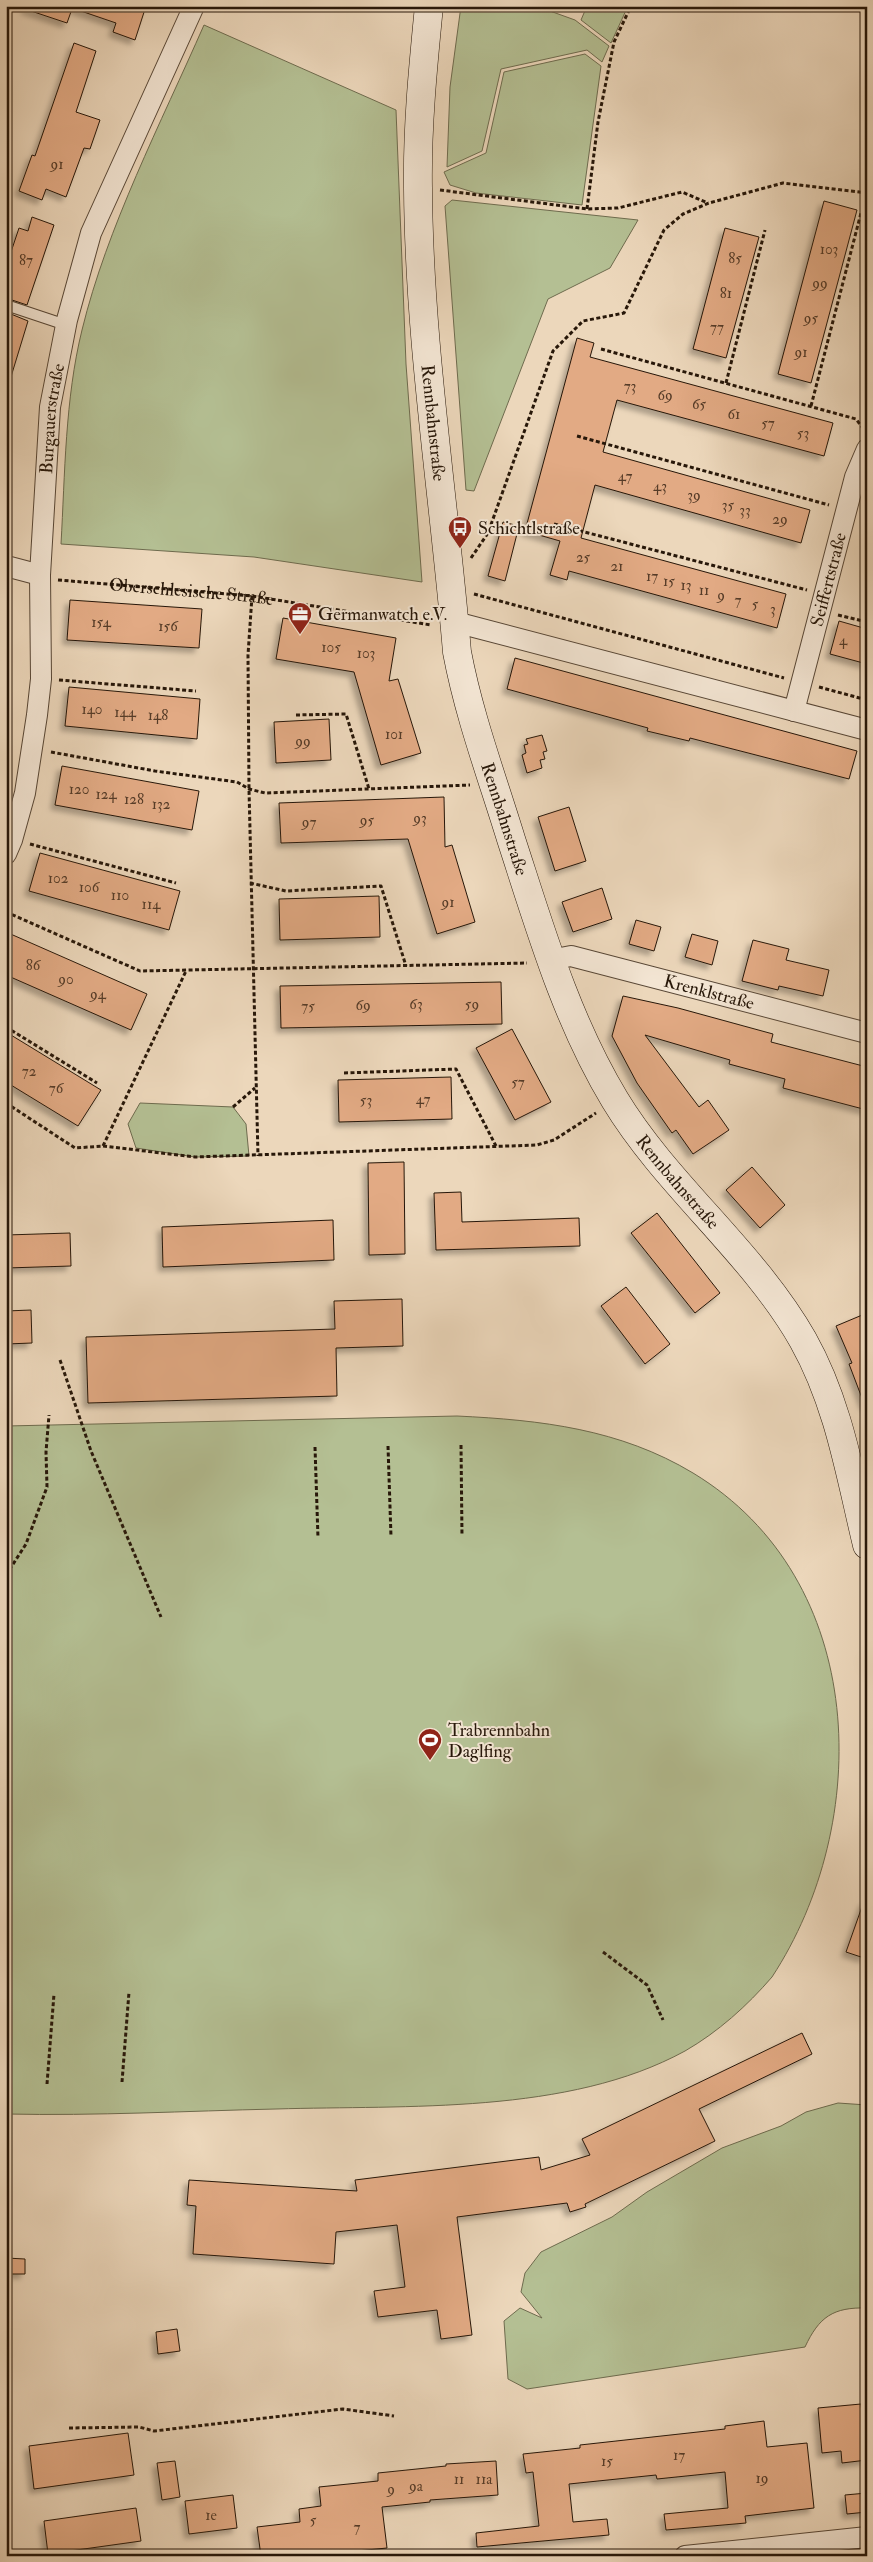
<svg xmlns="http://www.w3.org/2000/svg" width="873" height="2562" font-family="'IM FELL Double Pica',serif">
<defs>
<filter id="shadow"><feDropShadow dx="-4.5" dy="4.5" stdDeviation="2.5" flood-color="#0004"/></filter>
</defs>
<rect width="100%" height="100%" fill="#ecd7bb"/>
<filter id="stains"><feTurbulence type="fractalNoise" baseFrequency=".004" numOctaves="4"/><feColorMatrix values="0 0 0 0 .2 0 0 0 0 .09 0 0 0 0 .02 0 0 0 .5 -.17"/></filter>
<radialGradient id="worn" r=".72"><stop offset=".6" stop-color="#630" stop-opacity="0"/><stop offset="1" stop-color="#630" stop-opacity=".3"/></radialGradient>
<g fill="#b4bf93" stroke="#6e6b4e">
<polygon points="461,6 536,6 575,20 609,46 602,62 587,50 501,69 482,151 447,167 450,87"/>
<polygon points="587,6 628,6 611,43 581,20"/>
<path d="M204,25L396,110L406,364L422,582L254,557L61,544C65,474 65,399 82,330C107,227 161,123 204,25Z"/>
<polygon points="585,54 601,66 582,205 476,193 450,185 444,172 486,153 504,72"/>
<polygon points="452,200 638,220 610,268 548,299 474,491 466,490 445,206"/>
<polygon points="140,1103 233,1107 246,1124 249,1156 195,1157 136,1148 128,1124"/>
<path d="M457,1416C541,1420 620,1429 693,1473C870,1580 873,1823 772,1977C747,2006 718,2032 685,2051C568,2115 407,2105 276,2109C186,2111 96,2116 6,2114V1426Z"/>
<path d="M838,2103L867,2105V2308C833,2307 819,2317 805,2347L527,2389L508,2379L504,2321L520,2308L542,2318L521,2292L525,2273L541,2252L612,2217L647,2192L722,2148L781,2126L806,2112Z"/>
</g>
<g fill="#e2aa84" stroke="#271709" filter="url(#shadow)">
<polygon points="26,6 73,6 67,23 25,9"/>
<polygon points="75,6 146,6 135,40 113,32 116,23 75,9"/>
<polygon points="74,43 96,51 76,112 100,120 90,149 84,148 66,197 46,189 42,200 19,191 32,155 35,156"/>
<polygon points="824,201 857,210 811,383 778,374"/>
<polygon points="32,217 54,225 27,305 6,298 6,253 10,255 19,228 28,231"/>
<polygon points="725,228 759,237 726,358 693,349"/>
<polygon points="6,312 28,321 10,380 6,379"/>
<polygon points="577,338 594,343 590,357 833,423 824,456 617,400 603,452 810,510 801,543 595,485 581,538 786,594 777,628 569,571 567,580 550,575 560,541 525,531"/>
<polygon points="503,522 519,526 505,581 488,576"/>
<polygon points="70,600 202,609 199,648 67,640"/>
<polygon points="283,618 396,638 389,681 398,679 421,753 381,765 354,672 276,659"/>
<polygon points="839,621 867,629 867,664 830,654"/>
<polygon points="515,658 857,751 849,779 690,738 689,741 647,731 648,728 507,689"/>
<polygon points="69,687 200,699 197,739 65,726"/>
<polygon points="329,719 331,760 276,763 274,722"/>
<polygon points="542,735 547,751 543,752 545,759 540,760 542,768 527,773 522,755 526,753 524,745 528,744 526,739"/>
<polygon points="62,766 199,791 192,830 55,805"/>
<polygon points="444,797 445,847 452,845 475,922 437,934 408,839 281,843 279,803"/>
<polygon points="569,807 586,861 555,871 538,817"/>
<polygon points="40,853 180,891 169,930 29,891"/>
<polygon points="602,888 612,919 573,932 562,902"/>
<polygon points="379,896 380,937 280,940 279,899"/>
<polygon points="636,920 661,927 654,951 629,944"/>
<polygon points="6,932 147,994 131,1030 6,975"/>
<polygon points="692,934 718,941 712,965 685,957"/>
<polygon points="753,940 789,949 786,960 829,970 823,996 779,986 778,990 742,981"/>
<polygon points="501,982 502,1024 281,1028 280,986"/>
<polygon points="623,996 678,1008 773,1034 771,1042 867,1067 867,1110 783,1088 785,1079 729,1064 730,1060 645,1035 699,1107 708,1100 729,1130 693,1154 676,1130 672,1133 637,1083 612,1036"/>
<polygon points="512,1029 551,1102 515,1120 476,1048"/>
<polygon points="6,1032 101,1090 78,1126 6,1082"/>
<polygon points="451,1077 452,1119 339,1122 338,1080"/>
<polygon points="404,1162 405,1254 369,1255 368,1163"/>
<polygon points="752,1167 785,1205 760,1228 726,1190"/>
<polygon points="461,1192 462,1222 579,1218 580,1246 436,1250 434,1193"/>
<polygon points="657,1213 720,1293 695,1313 631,1233"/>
<polygon points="333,1220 334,1260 163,1267 162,1227"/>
<polygon points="70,1233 71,1266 6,1268 6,1235"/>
<polygon points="626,1287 670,1344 645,1364 601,1306"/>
<polygon points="402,1299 403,1346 336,1348 337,1396 88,1403 86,1337 335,1329 334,1301"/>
<polygon points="31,1310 32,1343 6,1344 6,1311"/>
<polygon points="867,1313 867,1406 865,1406 849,1364 852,1363 836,1326"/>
<polygon points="864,1901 867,1901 867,1950 864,1958 846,1952"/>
<polygon points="802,2033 812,2054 699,2109 715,2141 585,2204 586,2207 570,2212 567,2203 457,2217 472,2335 441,2339 437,2310 378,2317 374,2291 405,2287 397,2225 336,2232 334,2264 193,2254 196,2206 187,2205 189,2180 357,2191 355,2180 539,2157 541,2170 590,2155 582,2139"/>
<polygon points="6,2258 25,2259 25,2274 6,2274"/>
<polygon points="177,2329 180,2351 158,2354 156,2332"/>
<polygon points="861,2404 867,2460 842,2463 841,2451 822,2453 818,2408"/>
<polygon points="764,2421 767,2447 807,2443 814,2508 745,2516 746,2523 666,2530 664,2514 728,2508 725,2472 657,2479 656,2475 569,2484 573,2522 607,2519 609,2535 477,2547 476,2533 539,2526 533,2472 526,2473 523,2454 580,2448 580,2445 725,2429 725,2426"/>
<polygon points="128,2433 134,2475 34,2489 29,2446"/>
<polygon points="175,2461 180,2497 162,2500 157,2463"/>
<polygon points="496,2461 498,2495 430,2500 430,2502 382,2507 387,2548 306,2556 261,2556 257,2527 300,2522 299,2509 321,2506 319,2487 378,2481 378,2473 446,2466 446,2464"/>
<polygon points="867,2493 867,2512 847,2514 845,2495"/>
<polygon points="233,2495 237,2528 189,2534 185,2501"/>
<polygon points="136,2508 141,2541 48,2554 44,2521"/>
</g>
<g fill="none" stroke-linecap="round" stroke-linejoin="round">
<g stroke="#584736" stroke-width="12">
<polyline id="lane" points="6,305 66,325"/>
</g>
<g stroke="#584736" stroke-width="22">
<g id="street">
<polyline points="6,566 40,575"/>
<polyline points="455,622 867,730"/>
<path id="s2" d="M794,711L855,477L867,449"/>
<path id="s3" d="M6,854L12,840L25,793L37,715L41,679L40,575L50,407L67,320L91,233L194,6"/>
<path id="s4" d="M550,960L571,956L867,1033"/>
<polyline points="685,2556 867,2537"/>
</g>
</g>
<g stroke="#271709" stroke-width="29">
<g id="secondary">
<path id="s5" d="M429,6C423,67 417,127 418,188C419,343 444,497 457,652C469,716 492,777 511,839C540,928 566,1019 615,1100C667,1186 753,1252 803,1340C839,1404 850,1475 867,1545"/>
</g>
</g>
<g stroke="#271709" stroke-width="3" stroke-dasharray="4 2.5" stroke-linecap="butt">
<polyline points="440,190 587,209 618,208 682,192 708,203"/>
<polyline points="587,209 598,122 614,42 631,6"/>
<polyline points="601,349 856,419 865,431"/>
<polyline points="726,383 765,230"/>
<polyline points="811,406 861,213"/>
<polyline points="577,436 829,505"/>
<polyline points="554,524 807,590"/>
<polyline points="471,558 488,533 553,351 583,321 624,313 664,230 683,214 709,203 783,183 867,193"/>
<path id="s1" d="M58,580L252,596L431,625"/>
<polyline points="474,594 784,678"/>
<polyline points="252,596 248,655 249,789 258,1156"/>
<polyline points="838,615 867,622"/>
<polyline points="59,680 196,691"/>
<polyline points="819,687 867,700"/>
<polyline points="296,715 346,714 369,789"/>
<polyline points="51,752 155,771 237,782 249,789 265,793 470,785"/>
<polyline points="30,844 176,883"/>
<polyline points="250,883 286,891 381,886 406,966"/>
<polyline points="6,912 140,971 527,963"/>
<polyline points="6,1027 97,1083"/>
<polyline points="344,1073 456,1069 496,1146"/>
<polyline points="6,1103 75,1148 103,1146 195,1157 537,1145 554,1140 596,1113"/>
<polyline points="233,1107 255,1088"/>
<polyline points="103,1146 186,971"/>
<polyline points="60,1360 91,1451 161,1617"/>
<polyline points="461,1445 462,1536"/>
<polyline points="388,1446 391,1537"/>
<polyline points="315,1447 318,1538"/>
<polyline points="6,1575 26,1544 47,1487 46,1452 49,1415"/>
<polyline points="603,1952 647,1985 663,2020"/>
<polyline points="122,2082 129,1992"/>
<polyline points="47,2084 54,1994"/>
<polyline points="69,2428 139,2427 154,2431 343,2409 394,2416"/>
</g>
<use href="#lane" stroke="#f3e5d3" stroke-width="10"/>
<use href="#street" stroke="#f3e5d3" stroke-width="20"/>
<use href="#secondary" stroke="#f3e5d3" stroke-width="28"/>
</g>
<defs>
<g id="bus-pin" transform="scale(1.25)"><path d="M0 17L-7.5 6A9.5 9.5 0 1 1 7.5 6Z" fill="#8f2418" stroke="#f3e5d3"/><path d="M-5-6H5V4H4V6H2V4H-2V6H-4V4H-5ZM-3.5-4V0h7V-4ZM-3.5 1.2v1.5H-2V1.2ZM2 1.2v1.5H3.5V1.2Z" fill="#fff"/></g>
<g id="office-pin" transform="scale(1.25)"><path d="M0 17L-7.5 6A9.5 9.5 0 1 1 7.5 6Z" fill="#8f2418" stroke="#f3e5d3"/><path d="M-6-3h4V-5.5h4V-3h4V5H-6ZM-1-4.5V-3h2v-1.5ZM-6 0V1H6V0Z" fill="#fff"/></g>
<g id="stadium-pin" transform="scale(1.25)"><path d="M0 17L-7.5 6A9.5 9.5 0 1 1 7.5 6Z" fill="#8f2418" stroke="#f3e5d3"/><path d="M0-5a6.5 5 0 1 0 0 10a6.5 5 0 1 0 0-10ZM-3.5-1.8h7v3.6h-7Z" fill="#fff"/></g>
</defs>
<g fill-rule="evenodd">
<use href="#bus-pin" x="460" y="528"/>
<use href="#office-pin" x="300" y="614"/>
<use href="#stadium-pin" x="430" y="1740"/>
</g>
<g text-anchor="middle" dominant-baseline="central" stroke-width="4" stroke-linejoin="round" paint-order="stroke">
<g font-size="15" fill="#563c28">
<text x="57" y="164">91</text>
<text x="829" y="249">103</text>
<text x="735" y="258">85</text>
<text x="26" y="260">87</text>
<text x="820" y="283">99</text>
<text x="726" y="293">81</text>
<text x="811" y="318">95</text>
<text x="717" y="327">77</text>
<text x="801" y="352">91</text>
<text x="630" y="386">73</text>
<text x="665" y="395">69</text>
<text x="699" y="404">65</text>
<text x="734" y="414">61</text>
<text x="768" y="423">57</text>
<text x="803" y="433">53</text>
<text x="625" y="476">47</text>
<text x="660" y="486">43</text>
<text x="694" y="495">39</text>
<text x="728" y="505">35</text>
<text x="745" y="510">33</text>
<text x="780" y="519">29</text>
<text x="583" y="557">25</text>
<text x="617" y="566">21</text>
<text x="652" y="576">17</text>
<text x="669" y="581">15</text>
<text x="686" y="585">13</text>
<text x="704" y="590">11</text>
<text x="721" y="595">9</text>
<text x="738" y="600">7</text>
<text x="755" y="604">5</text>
<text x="773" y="609">3</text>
<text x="101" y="622">154</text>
<text x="168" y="626">156</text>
<text x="843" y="640">4</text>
<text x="331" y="647">105</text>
<text x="366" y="653">103</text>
<text x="92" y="709">140</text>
<text x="125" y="712">144</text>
<text x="158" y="715">148</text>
<text x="394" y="734">101</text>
<text x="303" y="741">99</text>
<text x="79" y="789">120</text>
<text x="106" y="794">124</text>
<text x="134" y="799">128</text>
<text x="161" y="804">132</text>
<text x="420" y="818">93</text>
<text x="367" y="820">95</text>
<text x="309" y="822">97</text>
<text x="58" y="878">102</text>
<text x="89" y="887">106</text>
<text x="120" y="895">110</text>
<text x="448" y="902">91</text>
<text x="151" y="904">114</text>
<text x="33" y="965">86</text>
<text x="66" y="979">90</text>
<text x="98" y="994">94</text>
<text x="416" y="1004">63</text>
<text x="472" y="1004">59</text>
<text x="363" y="1005">69</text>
<text x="308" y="1006">75</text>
<text x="29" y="1071">72</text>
<text x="518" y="1082">57</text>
<text x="56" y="1088">76</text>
<text x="423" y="1099">47</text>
<text x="366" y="1100">53</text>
<text x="679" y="2455">17</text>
<text x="607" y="2461">15</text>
<text x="762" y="2478">19</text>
<text x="459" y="2479">11</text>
<text x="484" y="2479">11a</text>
<text x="416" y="2486">9a</text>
<text x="391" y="2489">9</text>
<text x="211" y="2515">1e</text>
<text x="313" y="2520">5</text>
<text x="357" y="2527">7</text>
</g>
<g font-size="18" fill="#271709" stroke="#f3e5d3">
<text stroke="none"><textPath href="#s3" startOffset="440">Burgauerstraße</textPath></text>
<text stroke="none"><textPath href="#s5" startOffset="418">Rennbahnstraße</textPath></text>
<text stroke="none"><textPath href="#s2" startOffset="136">Seiffertstraße</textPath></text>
<text stroke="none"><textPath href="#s1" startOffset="134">Oberschlesische Straße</textPath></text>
<text stroke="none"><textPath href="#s5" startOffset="822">Rennbahnstraße</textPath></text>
<text stroke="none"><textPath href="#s4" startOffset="164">Krenklstraße</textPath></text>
<text stroke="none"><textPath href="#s5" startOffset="1228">Rennbahnstraße</textPath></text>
</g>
<g font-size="18" fill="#271709" stroke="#f3e5d3" text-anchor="start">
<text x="478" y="528">Schichtlstraße</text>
<text x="318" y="614">Germanwatch e.V.</text>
<text x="448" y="1730">Trabrennbahn<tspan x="448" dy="21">Daglfing</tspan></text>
</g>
</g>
<rect width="873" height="2562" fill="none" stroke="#ecd7bb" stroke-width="25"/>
<rect x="8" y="8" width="858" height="2547" fill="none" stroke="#271709" stroke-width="2.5"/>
<rect x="12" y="12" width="848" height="2537" fill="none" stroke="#271709"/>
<rect width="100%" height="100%" filter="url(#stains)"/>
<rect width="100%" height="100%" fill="url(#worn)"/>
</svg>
